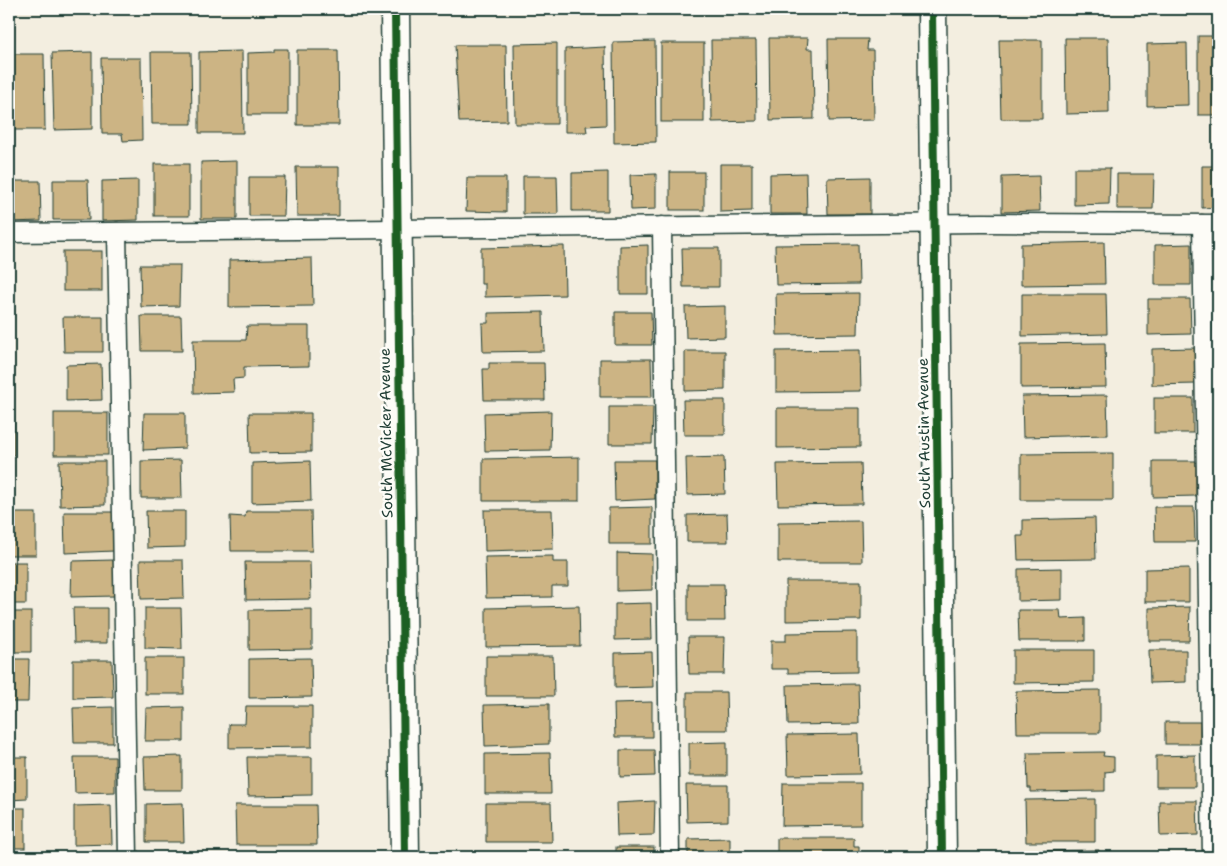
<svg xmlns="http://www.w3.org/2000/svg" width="1227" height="866" font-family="'Shantell Sans',sans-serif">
<rect width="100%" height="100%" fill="#f3eee0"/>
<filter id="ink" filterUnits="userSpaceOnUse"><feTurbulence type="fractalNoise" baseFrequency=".02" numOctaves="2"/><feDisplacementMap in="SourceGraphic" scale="10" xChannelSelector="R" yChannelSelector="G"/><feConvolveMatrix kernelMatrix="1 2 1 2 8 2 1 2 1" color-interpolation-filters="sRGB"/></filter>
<g filter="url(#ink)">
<g fill="#ccb484" stroke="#1f3d34">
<rect x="1198" y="36" width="20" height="79"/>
<polygon points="769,38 808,38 807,49 813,49 814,119 770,120"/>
<polygon points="1065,38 1108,38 1109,113 1066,114"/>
<polygon points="828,39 868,39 867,50 873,50 874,120 829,121"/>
<polygon points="711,40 756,40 757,121 712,122"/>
<polygon points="999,40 1042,40 1042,119 1001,119"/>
<polygon points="655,41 656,142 614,143 613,42"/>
<polygon points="557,43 557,124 515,124 514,44"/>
<rect x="661" y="43" width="43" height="79"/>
<polygon points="1187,43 1188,105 1147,106 1147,44"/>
<polygon points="455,45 506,45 507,121 459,122"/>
<polygon points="605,47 606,125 586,126 587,132 565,132 565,49"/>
<polygon points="274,49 288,49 288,115 248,115 248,53 274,52"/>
<polygon points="297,50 338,50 339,125 297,125"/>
<polygon points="242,51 243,133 199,133 199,52"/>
<polygon points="92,52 92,129 54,130 52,53"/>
<polygon points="151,52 191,52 192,124 152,124"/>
<polygon points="9,54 44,54 45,130 9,130"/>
<polygon points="101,58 141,58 142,140 123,141 122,134 102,134"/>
<polygon points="237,161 237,219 201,219 201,162"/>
<rect x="154" y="164" width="35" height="52"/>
<polygon points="720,164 752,164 752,211 720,212"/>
<polygon points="1202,166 1218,166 1218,207 1202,208"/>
<polygon points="296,167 339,167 339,216 297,216"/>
<polygon points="1074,168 1110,168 1109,204 1074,205"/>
<polygon points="608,172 608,211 572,211 572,173"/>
<rect x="670" y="172" width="34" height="38"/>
<polygon points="806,173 807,214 770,214 770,174"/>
<polygon points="656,174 656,209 631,210 630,175"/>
<polygon points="1117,174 1154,174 1153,209 1117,209"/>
<polygon points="523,176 557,176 558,214 523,214"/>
<polygon points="1039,176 1040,211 1002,212 1002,177"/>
<polygon points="249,177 285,177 284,216 249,216"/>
<polygon points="870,177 870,214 828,214 827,178"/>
<polygon points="467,178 506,178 506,212 466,211"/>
<polygon points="53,180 88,180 89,220 53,220"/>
<polygon points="138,180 138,220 102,221 102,181"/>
<polygon points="9,181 40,181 41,221 9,222"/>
<polygon points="1104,242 1105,284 1021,285 1021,244"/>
<polygon points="858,244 859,284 776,285 775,245"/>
<polygon points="1191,244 1191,285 1155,285 1155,245"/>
<polygon points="648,245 648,294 620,294 620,246"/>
<polygon points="564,246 565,295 485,297 485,284 481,284 481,248"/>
<polygon points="682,248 719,248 719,287 683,287"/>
<rect x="63" y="251" width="39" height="40"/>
<polygon points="312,258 313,306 229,307 229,260"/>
<polygon points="140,265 180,265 179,306 141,307"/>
<polygon points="859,293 858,334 777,335 776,294"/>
<polygon points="1022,294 1106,294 1107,334 1022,336"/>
<polygon points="1148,299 1190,299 1191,334 1148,335"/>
<polygon points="725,306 725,337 686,338 685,307"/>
<polygon points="543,312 544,351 483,352 482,323 488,323 488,313"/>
<polygon points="615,312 651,312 652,345 615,345"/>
<polygon points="141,316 181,316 182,351 142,351"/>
<polygon points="63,317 103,317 103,352 64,352"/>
<polygon points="247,326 309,326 309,366 244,367 244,378 233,379 234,392 194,393 193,340 246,340"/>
<polygon points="1105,343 1106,387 1021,388 1021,344"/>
<polygon points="1195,348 1196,384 1152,385 1152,349"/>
<polygon points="860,350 861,391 776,392 776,351"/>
<polygon points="685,351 725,351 725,390 685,391"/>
<polygon points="600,359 651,359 652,397 600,397"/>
<polygon points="489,363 544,363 545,400 484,400 483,369 489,369"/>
<polygon points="101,364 102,400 66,401 66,365"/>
<polygon points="1107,395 1108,435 1023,437 1022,396"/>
<rect x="1154" y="398" width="39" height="35"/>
<polygon points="683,400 725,400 725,435 684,435"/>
<polygon points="609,407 653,407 652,444 609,444"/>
<polygon points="777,408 860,408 860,447 777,448"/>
<polygon points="551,411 550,450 485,451 484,413"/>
<rect x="54" y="413" width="54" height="42"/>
<polygon points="144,413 185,413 185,448 143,450"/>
<polygon points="249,413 311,413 311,452 250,453"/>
<rect x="9" y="415" width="5" height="40"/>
<polygon points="1113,453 1113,500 1021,500 1021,454"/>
<polygon points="579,457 579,501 483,501 483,459"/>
<polygon points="724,457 725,494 687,495 686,458"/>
<polygon points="181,460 182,498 141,498 141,461"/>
<polygon points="614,460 655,460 655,499 615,501"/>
<polygon points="59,461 105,461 105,505 60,506"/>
<polygon points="310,461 311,501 252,503 252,463"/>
<polygon points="1153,461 1196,461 1196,496 1153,497"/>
<polygon points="861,463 862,504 778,505 777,464"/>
<polygon points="9,464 13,464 14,505 9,505"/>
<polygon points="652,507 652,544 609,544 609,508"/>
<polygon points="1154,507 1194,507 1195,542 1155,542"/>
<polygon points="484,510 552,510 553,549 485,551"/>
<polygon points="146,511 185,511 185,547 147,548"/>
<polygon points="246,511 311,511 312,551 231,551 230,516 245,517"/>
<polygon points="64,512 114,512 114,551 65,553"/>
<rect x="9" y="513" width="27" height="42"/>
<polygon points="727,514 728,542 687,542 687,515"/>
<polygon points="1095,518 1096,559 1018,560 1017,536 1023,536 1023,520"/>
<polygon points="861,521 862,562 778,562 778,522"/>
<polygon points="617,553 652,554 652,590 617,591"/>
<polygon points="553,556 553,562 568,562 568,586 552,586 552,597 486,598 485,557"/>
<polygon points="114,560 115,596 71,597 72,561"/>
<polygon points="140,560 183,560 184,598 141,599"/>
<rect x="9" y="562" width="17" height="42"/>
<polygon points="245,562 310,562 311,599 246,600"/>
<polygon points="1062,568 1062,600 1018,601 1018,569"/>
<polygon points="1189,568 1189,602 1145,602 1145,569"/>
<polygon points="786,581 861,581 861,620 786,621"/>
<polygon points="688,584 724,584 725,621 688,621"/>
<polygon points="651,603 652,639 615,640 615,604"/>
<polygon points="579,606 580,646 486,647 486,608"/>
<polygon points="1190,607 1189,641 1149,641 1149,608"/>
<polygon points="73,608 107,608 107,643 74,643"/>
<polygon points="145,608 181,608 182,649 145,648"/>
<polygon points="312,609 312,649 249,650 249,610"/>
<polygon points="1018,610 1060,610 1061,619 1085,618 1085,641 1019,641"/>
<rect x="9" y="612" width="22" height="40"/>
<polygon points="857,632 857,672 788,673 788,669 771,669 771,641 786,641 786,633"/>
<polygon points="688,637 725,637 724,674 689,674"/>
<polygon points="1013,650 1094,650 1094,682 1013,683"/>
<polygon points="1149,650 1186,650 1186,682 1150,683"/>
<polygon points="652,652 653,687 615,688 615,653"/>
<polygon points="486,656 553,656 554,696 486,696"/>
<rect x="145" y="658" width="39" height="36"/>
<polygon points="311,658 312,697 249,698 249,659"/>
<polygon points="9,659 29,659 28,702 9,702"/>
<polygon points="73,660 112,660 113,697 73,698"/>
<polygon points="858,684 859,724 788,725 787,685"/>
<polygon points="1100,690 1100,733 1017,733 1016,691"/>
<polygon points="687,692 726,692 727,730 687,730"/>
<polygon points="652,702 652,737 615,737 614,703"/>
<polygon points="549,704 549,744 485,746 484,705"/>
<polygon points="246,706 312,706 312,747 229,748 229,724 245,724"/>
<polygon points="113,707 113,743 74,743 73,708"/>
<polygon points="184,707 184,741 145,741 146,708"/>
<polygon points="9,709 10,709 11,747 9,747"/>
<rect x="1165" y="722" width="35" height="22"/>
<polygon points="859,734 860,774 788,775 787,735"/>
<polygon points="727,742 727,776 689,776 689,743"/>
<polygon points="620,750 654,750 655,776 620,777"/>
<polygon points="1104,752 1103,756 1114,757 1114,771 1105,772 1105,791 1031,792 1031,788 1028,788 1027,753"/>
<polygon points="550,753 551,794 485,794 485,754"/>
<polygon points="1195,755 1195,787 1156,787 1156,756"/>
<polygon points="182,756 182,790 145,790 144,757"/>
<polygon points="9,757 27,757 27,799 9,800"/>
<polygon points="74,757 115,757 115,792 75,793"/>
<polygon points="247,757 312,757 312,795 248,796"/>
<polygon points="783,783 861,783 861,825 782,826"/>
<polygon points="686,785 728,785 728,821 687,822"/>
<polygon points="1095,799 1095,842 1026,842 1025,800"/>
<polygon points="655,801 654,835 617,836 616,803"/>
<polygon points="1159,801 1197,801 1198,835 1160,836"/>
<polygon points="183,803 184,842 146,842 146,804"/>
<polygon points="486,803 551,803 552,842 486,842"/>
<polygon points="111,805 112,844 74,845 74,806"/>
<polygon points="235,805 316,805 317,845 236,845"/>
<rect x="9" y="808" width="16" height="40"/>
<polygon points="730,838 730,857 688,857 688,839"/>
<polygon points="777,838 854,838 854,846 859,846 859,857 777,857"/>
<rect x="616" y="847" width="38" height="10"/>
<polygon points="1099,850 1099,857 1026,857 1026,851"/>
<polygon points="116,853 116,857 75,857 75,854"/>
<polygon points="187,853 187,857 152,857 152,854"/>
<polygon points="315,853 315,857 253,857 253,854"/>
<rect x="486" y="853" width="65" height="4"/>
<rect x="1158" y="855" width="41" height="2"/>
</g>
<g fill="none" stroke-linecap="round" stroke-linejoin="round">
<g stroke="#1f3d34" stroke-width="21">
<g id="service">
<polyline points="1202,224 1212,857"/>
<polyline points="662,226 670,857"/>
<polyline points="117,232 128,857"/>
<polyline points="9,233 982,223 1218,224"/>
</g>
</g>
<g stroke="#1f3d34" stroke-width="31">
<polyline id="minor" points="395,9 405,857"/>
</g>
<g stroke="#1f3d34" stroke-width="31">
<polyline id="tertiary" points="932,9 942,857"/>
</g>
<use href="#service" stroke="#fdfcf7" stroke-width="18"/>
<use href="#minor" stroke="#fdfcf7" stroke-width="28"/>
<use href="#tertiary" stroke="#fdfcf7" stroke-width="28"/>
<g stroke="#fdfcf7" stroke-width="11">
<g id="cycleway">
<polyline points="395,9 405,857"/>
<polyline points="932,9 942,857"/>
</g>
</g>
<use href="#cycleway" stroke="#1b5e20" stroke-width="8"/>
</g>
</g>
<g text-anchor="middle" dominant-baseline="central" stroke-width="5" stroke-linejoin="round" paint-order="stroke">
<g font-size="15" fill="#1f3d34" stroke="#fdfcf7">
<text transform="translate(386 433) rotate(-91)">South McVicker Avenue</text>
<text transform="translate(924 433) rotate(-91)">South Austin Avenue</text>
</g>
</g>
<rect width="1227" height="866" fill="none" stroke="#fdfcf7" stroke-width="30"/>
<rect x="15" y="15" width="1197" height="836" fill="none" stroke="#1f3d34" stroke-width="2" filter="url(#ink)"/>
</svg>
